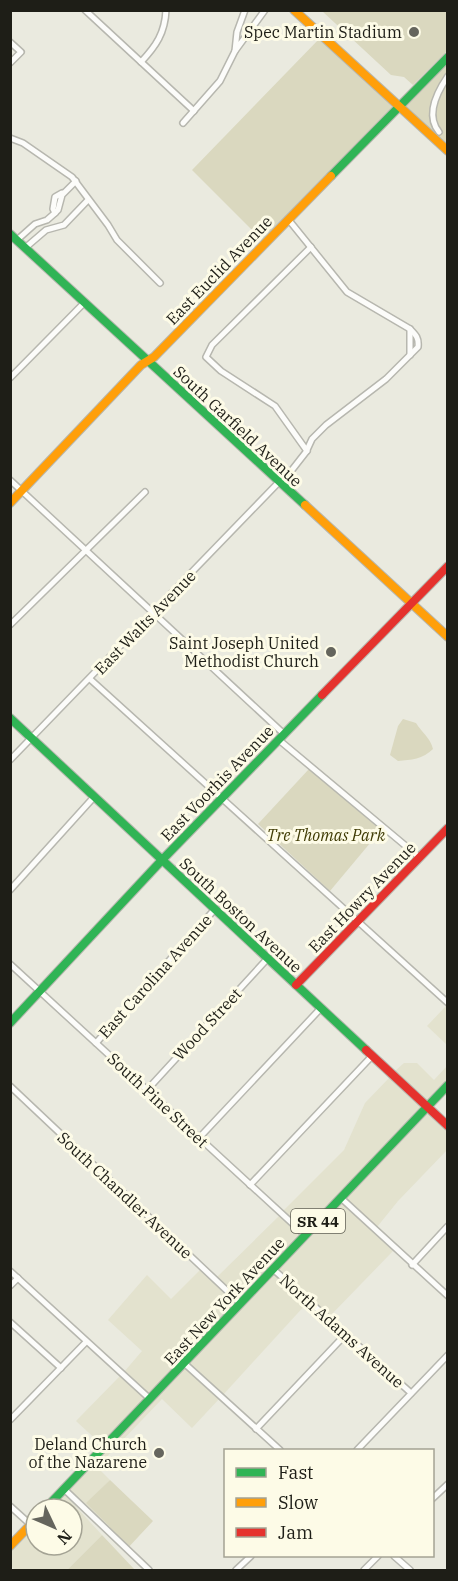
<svg xmlns="http://www.w3.org/2000/svg" width="458" height="1581" font-family="'IBM Plex Serif',serif">
<rect width="100%" height="100%" fill="#eaeadf"/>
<g fill="#e3e2ce">
<polygon points="446,1006 448,1007 447,1045 427,1026"/>
<polygon points="404,1063 417,1063 434,1080 447,1066 447,1080 426,1102 394,1072"/>
<polygon points="390,1077 422,1107 304,1231 283,1211 344,1150 365,1103"/>
<polygon points="427,1111 447,1130 447,1150 398,1201 377,1227 345,1198"/>
<polygon points="341,1202 393,1251 330,1316 278,1269"/>
<polygon points="279,1216 300,1235 240,1299 217,1277"/>
<polygon points="200,1270 236,1303 149,1394 124,1372 142,1351 108,1320 147,1275 171,1299"/>
<polygon points="273,1273 307,1303 223,1395 189,1363"/>
<polygon points="184,1367 219,1399 192,1428 162,1399 97,1467 110,1480 87,1503 110,1527 106,1531 68,1489"/>
<polygon points="120,1376 145,1399 101,1444 76,1421"/>
<polygon points="64,1494 102,1535 67,1570 15,1570 11,1566 10,1551 36,1524 36,1545 72,1545 72,1509 50,1509"/>
</g>
<g fill="#dad8bf">
<polygon points="322,11 447,11 447,51 413,85 404,77 391,75"/>
<polygon points="320,38 394,105 262,240 192,170"/>
<polygon points="447,61 447,147 404,105"/>
<path d="M403,719L416,723C422,733 430,737 433,749C423,759 411,760 398,761L390,755L398,726Z"/>
<polygon points="309,769 381,830 330,891 258,824"/>
<polygon points="110,1480 153,1521 125,1551 106,1531 110,1527 86,1503"/>
<polygon points="102,1535 135,1570 67,1570"/>
</g>
<g fill="none" stroke-linecap="round" stroke-linejoin="round">
<g stroke="#b7b7af" stroke-width="8">
<g id="street">
<polyline points="85,10 194,111"/>
<polyline points="245,10 237,32 235,51 265,10"/>
<polyline points="10,42 21,52 10,63"/>
<path d="M141,62C156,46 165,33 166,10"/>
<polyline points="183,123 220,81 235,51"/>
<path d="M439,132C425,115 437,92 448,76"/>
<polyline points="10,138 23,143 72,177 108,225 117,240 160,283"/>
<polyline points="55,213 53,209 55,197 62,193"/>
<polyline points="17,240 35,224 47,220 55,213 58,210 62,195 76,181"/>
<polyline points="25,248 46,230 64,225 88,200"/>
<polyline points="410,355 410,329"/>
<polyline points="10,378 84,303"/>
<polyline points="307,451 275,406 221,371 206,357 212,345 311,247"/>
<polyline points="10,480 284,734"/>
<path d="M281,484L306,452L312,439L326,425L386,379L418,347C419,338 416,335 410,329L347,292L288,219"/>
<polyline points="10,625 145,492"/>
<polyline points="90,679 448,1003"/>
<polyline points="279,740 419,857"/>
<polyline points="10,760 279,482"/>
<polyline points="10,890 94,797"/>
<polyline points="10,964 305,1235"/>
<polyline points="96,1043 215,909"/>
<polyline points="10,1086 240,1303"/>
<polyline points="147,1090 268,958"/>
<polyline points="199,1138 321,1008"/>
<polyline points="250,1185 372,1056"/>
<polyline points="341,1198 448,1296"/>
<polyline points="412,1265 448,1226"/>
<polyline points="273,1269 411,1393"/>
<polyline points="10,1271 150,1399"/>
<polyline points="10,1286 18,1278"/>
<polyline points="10,1322 61,1368"/>
<polyline points="184,1363 280,1450"/>
<polyline points="10,1420 86,1342"/>
<polyline points="256,1429 346,1334"/>
<polyline points="357,1450 448,1355"/>
<polyline points="64,1489 149,1570"/>
<polyline points="432,1499 448,1484"/>
<polyline points="10,1506 31,1525"/>
<polyline points="394,1556 410,1570"/>
<polyline points="236,1570 251,1556"/>
<polyline points="364,1570 378,1556"/>
</g>
</g>
<g stroke="#b7b7af" stroke-width="10">
<g id="fast">
<polyline points="331,176 448,57"/>
<polyline points="10,234 305,505"/>
<polyline points="10,718 366,1050"/>
<polyline points="10,1023 162,860 322,695"/>
<polyline points="45,1509 448,1085"/>
</g>
</g>
<g stroke="#b7b7af" stroke-width="10">
<g id="slow">
<polyline points="294,10 448,151"/>
<polyline points="10,503 141,365 154,357 331,176"/>
<polyline points="305,505 448,637"/>
<polyline points="10,1546 36,1519"/>
</g>
</g>
<g stroke="#b7b7af" stroke-width="10">
<g id="jam">
<polyline points="322,695 448,566"/>
<polyline points="296,985 448,828"/>
<polyline points="366,1050 448,1126"/>
</g>
</g>
<use href="#street" stroke="#fcfcfa" stroke-width="5"/>
<use href="#fast" stroke="#30b455" stroke-width="8"/>
<use href="#slow" stroke="#ff9f0a" stroke-width="8"/>
<use href="#jam" stroke="#e5322d" stroke-width="8"/>
</g>
<g fill="#65655d" stroke="#fdfbe7" stroke-width="2">
<circle cx="414" cy="32" r="6"/>
<circle cx="331" cy="652" r="6"/>
<circle cx="159" cy="1453" r="6"/>
</g>
<g text-anchor="middle" dominant-baseline="central" stroke-width="6" stroke-linejoin="round" paint-order="stroke">
<rect fill="#fdfbe7" stroke="#616055" stroke-width="1.5" x="291" y="1209" width="54" height="24" rx="4.5"/>
<g font-size="15" font-weight="bold" fill="#1e1e17">
<text x="318" y="1221">SR 44</text>
</g>
<g font-size="16" fill="#1e1e17" stroke="#fdfbe7" text-anchor="end">
<text x="402" y="32">Spec Martin Stadium</text>
<text x="319" y="643">Saint Joseph United<tspan x="319" dy="18">Methodist Church</tspan></text>
<text x="147" y="1444">Deland Church<tspan x="147" dy="18">of the Nazarene</tspan></text>
</g>
<g font-size="16" fill="#1e1e17" stroke="#fdfbe7">
<text transform="translate(219 270) rotate(-46)">East Euclid Avenue</text>
<text transform="translate(238 426) rotate(43)">South Garfield Avenue</text>
<text transform="translate(145 622) rotate(-46)">East Walts Avenue</text>
<text transform="translate(217 783) rotate(-46)">East Voorhis Avenue</text>
<text transform="translate(362 897) rotate(-46)">East Howry Avenue</text>
<text transform="translate(241 915) rotate(43)">South Boston Avenue</text>
<text transform="translate(155 976) rotate(-48)">East Carolina Avenue</text>
<text transform="translate(207 1024) rotate(-47)">Wood Street</text>
<text transform="translate(158 1100) rotate(43)">South Pine Street</text>
<text transform="translate(125 1195) rotate(43)">South Chandler Avenue</text>
<text transform="translate(224 1301) rotate(-47)">East New York Avenue</text>
<text transform="translate(342 1331) rotate(42)">North Adams Avenue</text>
</g>
<g font-size="16" font-style="italic" fill="#403c06" stroke="#fdfbe7">
<text x="326" y="835">Tre Thomas Park</text>
</g>
</g>
<rect width="458" height="1581" fill="none" stroke="#1e1e17" stroke-width="24"/>
<rect x="224" y="1449" width="210" height="108" fill="#fdfbe7" stroke="#a4a394" stroke-width="1.5"/>
<rect x="236" y="1468" width="30" height="9" fill="#30b455" stroke="#a4a394" stroke-width="1.5"/>
<text x="278" y="1479" font-size="18" fill="#1e1e17">Fast</text>
<rect x="236" y="1498" width="30" height="9" fill="#ff9f0a" stroke="#a4a394" stroke-width="1.5"/>
<text x="278" y="1509" font-size="18" fill="#1e1e17">Slow</text>
<rect x="236" y="1528" width="30" height="9" fill="#e5322d" stroke="#a4a394" stroke-width="1.5"/>
<text x="278" y="1539" font-size="18" fill="#1e1e17">Jam</text>
<g transform="translate(54 1527) rotate(134)"><circle r="28" fill="#fdfbe7" stroke="#a4a394" stroke-width="1.5"/>
<path d="M0-4.5L10 22L0 15L-10 22Z" fill="#65655d"/>
<text y="-9" font-size="16" font-weight="bold" text-anchor="middle" fill="#1e1e17">N</text>
</g>
</svg>
